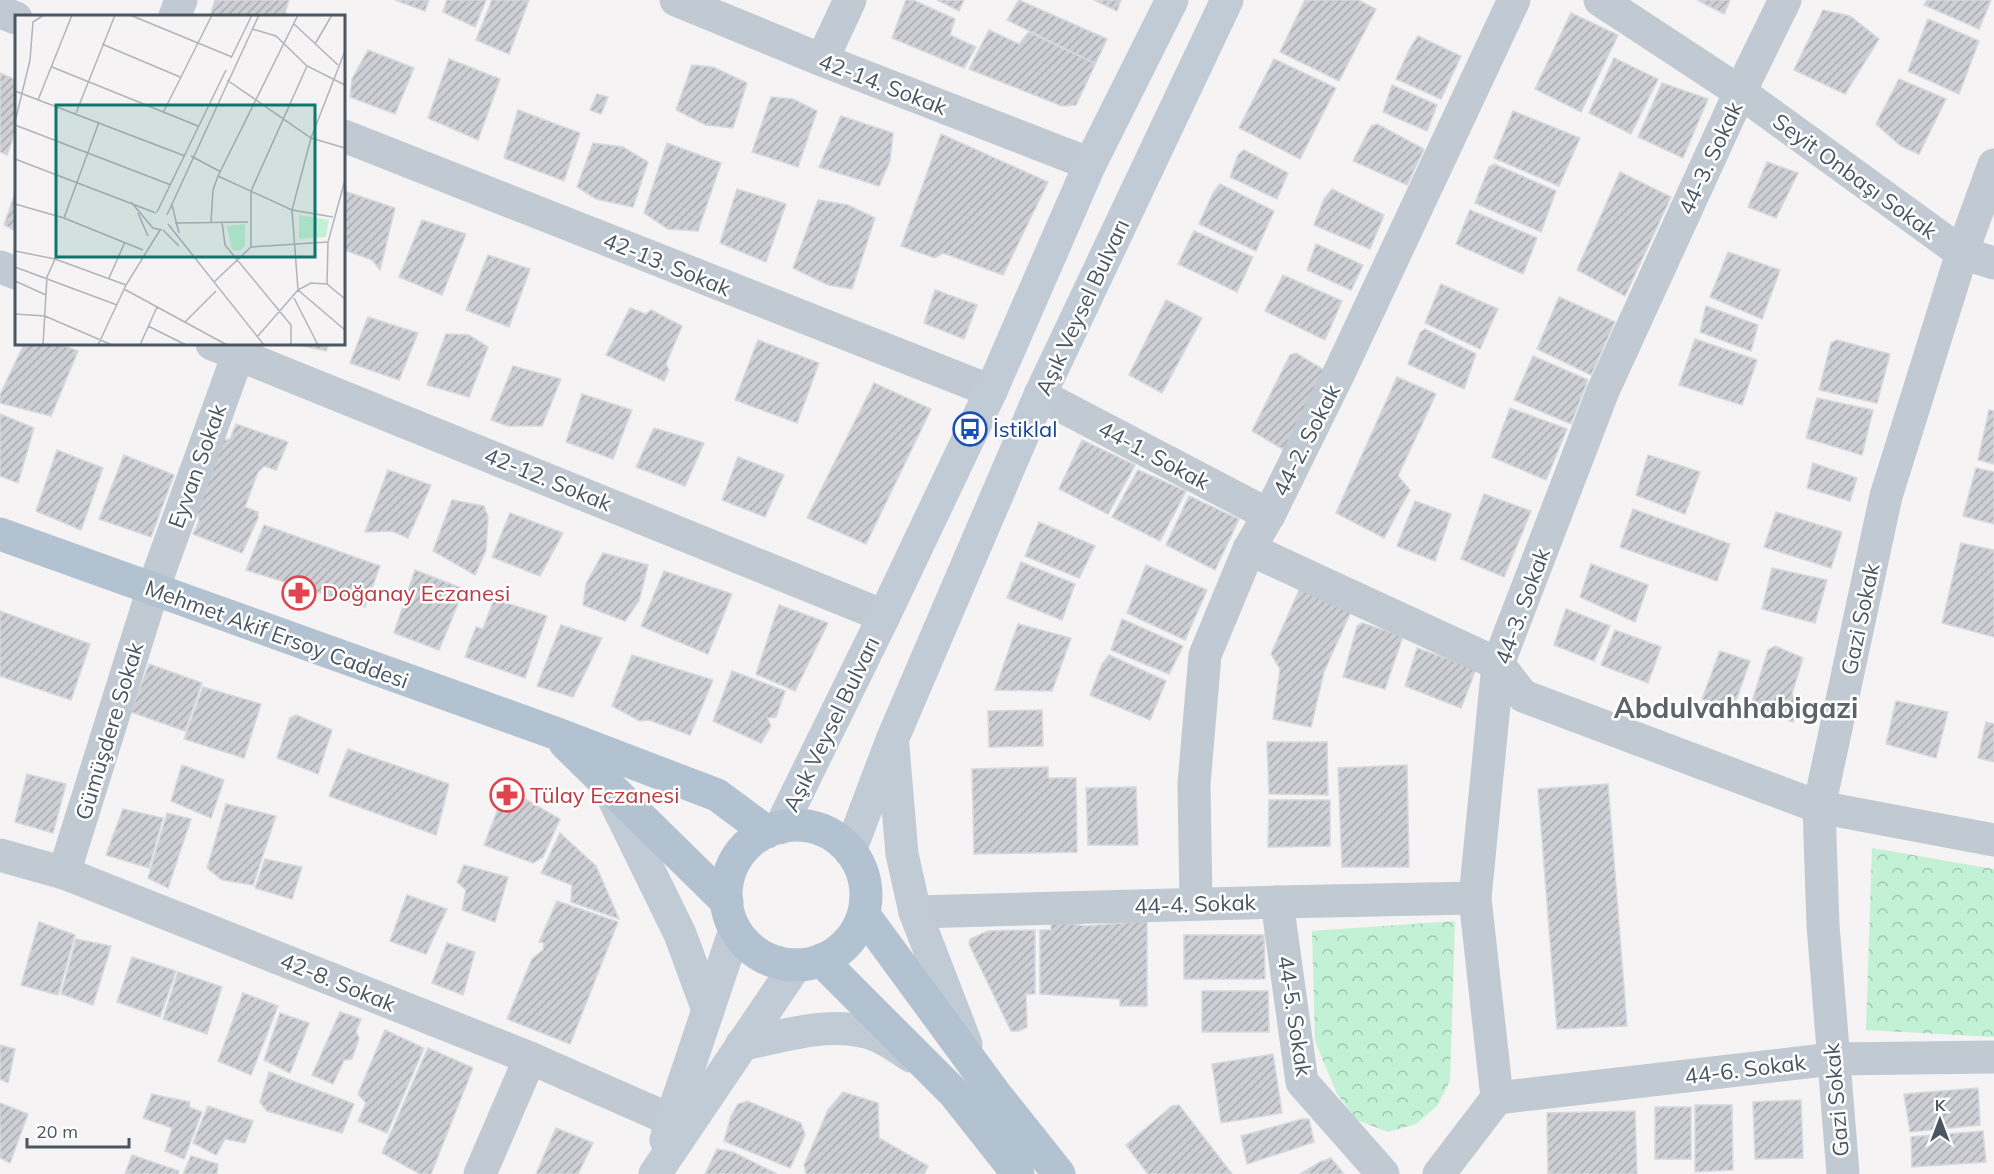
<svg xmlns="http://www.w3.org/2000/svg" width="1994" height="1174" font-family="Mulish,sans-serif">
<defs>
<pattern id="forest-crowns" width="20" height="18" patternUnits="userSpaceOnUse" patternTransform="scale(1.5)"><rect width="20" height="18" fill="#c3f1d5"/><path d="M2 6a3 3 0 1 1 6 0M12 15a3 3 0 1 1 6 0" fill="none" stroke="#a0c6b0"/></pattern>
<pattern id="building-hatch" width="6" height="6" patternUnits="userSpaceOnUse" patternTransform="scale(1.5)"><rect width="6" height="6" fill="#cdcfd5"/><path d="M-1 1l2-2M0 6l6-6M5 7l2-2" fill="none" stroke="#a8abb0"/></pattern>
</defs>
<rect width="100%" height="100%" fill="#f5f3f3"/>
<g fill="url(#forest-crowns)">
<polygon points="1872,848 1994,869 1994,1037 1866,1030"/>
<polygon points="1455,921 1450,1081 1437,1106 1416,1124 1388,1132 1357,1120 1337,1094 1315,1041 1312,931"/>
</g>
<g fill="url(#building-hatch)" stroke="#d7d9de" stroke-width="1.5">
<polygon points="215,0 289,0 285,13 294,16 210,16"/>
<polygon points="395,0 429,0 425,11"/>
<polygon points="447,0 486,0 475,27 443,12"/>
<polygon points="492,0 529,0 509,54 476,40"/>
<polygon points="906,0 913,0 955,19 950,35 976,47 964,68 892,38"/>
<polygon points="937,0 964,0 959,11"/>
<polygon points="1019,0 1107,39 1076,105 1062,106 969,69 989,30 1019,44 1029,32 1094,63 1007,20"/>
<polygon points="1094,0 1121,0 1117,11"/>
<polygon points="1305,0 1358,0 1376,9 1339,81 1280,52"/>
<polygon points="1697,0 1730,0 1724,14"/>
<polygon points="1927,0 1991,0 1979,29 1924,5"/>
<polygon points="1823,10 1850,16 1879,39 1845,94 1794,70"/>
<polygon points="1571,13 1618,35 1581,112 1535,89"/>
<polygon points="1928,19 1979,41 1959,94 1908,71"/>
<polygon points="1418,36 1461,56 1441,99 1396,79 1410,48"/>
<polygon points="368,50 414,68 395,114 350,97 352,79"/>
<polygon points="1614,58 1658,79 1631,134 1589,113"/>
<polygon points="449,59 500,79 478,140 428,118"/>
<polygon points="1274,59 1336,88 1300,159 1239,128"/>
<polygon points="692,65 713,67 747,83 733,128 706,125 676,110"/>
<polygon points="0,73 16,80 16,130 7,155 0,152"/>
<polygon points="1899,79 1946,99 1919,154 1901,146 1876,124"/>
<polygon points="1662,83 1708,99 1683,158 1638,137"/>
<polygon points="1392,85 1437,105 1427,131 1383,112"/>
<polygon points="597,94 608,97 601,114 590,110"/>
<polygon points="771,97 793,99 817,111 798,167 752,152"/>
<polygon points="518,110 580,133 564,181 504,158"/>
<polygon points="1513,111 1580,138 1559,186 1494,158"/>
<polygon points="841,116 893,133 890,161 879,186 819,167"/>
<polygon points="1377,124 1424,149 1407,185 1353,161 1371,126"/>
<polygon points="941,134 1048,182 1003,275 943,253 935,258 901,246"/>
<polygon points="593,143 623,147 648,162 633,207 596,199 577,187"/>
<polygon points="667,143 721,163 698,231 668,229 644,213"/>
<polygon points="1244,150 1288,173 1277,199 1230,177 1238,155"/>
<polygon points="1767,162 1798,173 1776,218 1748,207"/>
<polygon points="1494,164 1556,191 1541,232 1475,203 1489,167"/>
<polygon points="1620,172 1671,197 1625,296 1577,270"/>
<polygon points="1220,184 1274,211 1256,251 1199,224 1213,193"/>
<polygon points="737,189 786,204 766,262 720,243"/>
<polygon points="1332,189 1384,215 1370,249 1314,225 1324,199"/>
<polygon points="16,190 16,231 4,225"/>
<polygon points="344,191 395,208 380,270 372,260 344,250"/>
<polygon points="818,200 848,205 875,218 852,289 828,285 793,268"/>
<polygon points="1470,210 1537,238 1523,274 1456,244"/>
<polygon points="422,220 466,234 442,295 399,277"/>
<polygon points="1194,231 1253,257 1237,292 1178,264"/>
<polygon points="1316,244 1363,265 1351,290 1307,270"/>
<polygon points="1728,252 1780,270 1762,319 1710,297"/>
<polygon points="488,255 530,269 509,327 466,310"/>
<polygon points="1283,275 1342,301 1325,340 1265,311"/>
<polygon points="1441,284 1498,309 1480,349 1425,323"/>
<polygon points="935,290 977,305 964,339 924,323"/>
<polygon points="1559,297 1615,322 1591,375 1537,349"/>
<polygon points="1166,300 1202,318 1162,393 1129,375"/>
<polygon points="1706,306 1758,325 1751,351 1700,332"/>
<polygon points="630,308 646,314 651,310 682,326 666,364 669,370 664,381 606,355"/>
<polygon points="368,317 418,333 399,380 350,363"/>
<polygon points="1425,329 1476,354 1464,389 1408,364 1420,333"/>
<polygon points="446,334 469,335 488,347 469,397 427,385"/>
<polygon points="1695,339 1757,360 1742,405 1679,385"/>
<polygon points="758,340 819,363 797,423 735,400"/>
<polygon points="1837,340 1890,354 1877,403 1819,390 1831,343"/>
<polygon points="24,344 59,344 78,351 51,416 0,403 0,395"/>
<polygon points="294,344 329,344 326,351"/>
<polygon points="1296,353 1324,370 1284,450 1252,431 1290,355"/>
<polygon points="1533,356 1588,380 1571,424 1514,400"/>
<polygon points="513,366 561,379 542,426 508,426 491,420"/>
<polygon points="1397,377 1436,394 1398,476 1410,490 1384,538 1336,513"/>
<polygon points="874,383 931,409 866,544 807,518"/>
<polygon points="582,394 632,410 613,459 566,442"/>
<polygon points="1817,398 1873,410 1862,455 1806,438"/>
<polygon points="1510,408 1567,429 1546,480 1492,457"/>
<polygon points="1989,410 1994,411 1994,464 1978,460"/>
<polygon points="0,414 34,428 18,483 0,476"/>
<polygon points="236,424 288,442 276,470 264,466 258,472 245,507 258,512 258,518 242,553 193,534 199,521 196,504 219,441 230,439"/>
<polygon points="654,428 704,443 685,486 636,467"/>
<polygon points="1082,440 1135,465 1108,514 1059,489"/>
<polygon points="57,450 103,468 81,530 36,511"/>
<polygon points="124,455 174,475 151,537 99,519"/>
<polygon points="1648,455 1700,472 1685,514 1636,495"/>
<polygon points="738,457 784,475 765,517 722,500"/>
<polygon points="1813,463 1857,478 1850,501 1807,488"/>
<polygon points="1976,468 1994,472 1994,524 1963,516"/>
<polygon points="388,470 431,485 408,538 392,531 365,532"/>
<polygon points="1138,470 1186,491 1160,541 1112,517"/>
<polygon points="1484,494 1531,511 1504,577 1461,559"/>
<polygon points="1189,496 1239,519 1215,570 1166,545"/>
<polygon points="452,500 484,506 488,517 486,550 475,575 433,551"/>
<polygon points="1415,501 1451,514 1435,561 1397,546"/>
<polygon points="1633,509 1730,544 1717,581 1620,547"/>
<polygon points="1776,512 1842,532 1831,568 1764,547"/>
<polygon points="510,513 563,533 540,576 492,557"/>
<polygon points="1039,522 1095,546 1079,578 1025,556"/>
<polygon points="264,525 380,566 365,607 246,570"/>
<polygon points="1961,543 1994,550 1994,637 1942,623"/>
<polygon points="603,553 648,565 639,601 625,621 583,605 586,584"/>
<polygon points="1021,562 1075,584 1062,620 1007,598"/>
<polygon points="1591,564 1648,585 1635,622 1580,597"/>
<polygon points="1146,565 1207,590 1185,640 1127,613"/>
<polygon points="1772,568 1827,580 1815,623 1762,609"/>
<polygon points="415,570 464,589 439,650 394,633"/>
<polygon points="664,571 732,594 708,654 641,626"/>
<polygon points="1300,588 1352,609 1324,672 1311,727 1273,719 1280,669 1271,654"/>
<polygon points="494,599 547,616 525,678 465,657 476,627 483,629"/>
<polygon points="779,605 828,623 795,691 756,674"/>
<polygon points="1566,609 1610,626 1594,661 1554,645"/>
<polygon points="0,611 90,644 71,700 0,676"/>
<polygon points="1122,619 1183,646 1169,674 1111,650"/>
<polygon points="1362,623 1403,636 1385,689 1343,677 1357,626"/>
<polygon points="1018,624 1071,638 1052,691 995,690"/>
<polygon points="561,625 602,638 573,697 537,686"/>
<polygon points="1615,630 1661,647 1648,683 1601,665"/>
<polygon points="1775,646 1803,658 1792,694 1799,705 1793,722 1750,708 1768,650"/>
<polygon points="1417,648 1476,669 1461,708 1405,686"/>
<polygon points="1720,651 1750,661 1733,709 1702,699"/>
<polygon points="632,655 713,680 690,735 649,720 640,721 612,706"/>
<polygon points="1109,655 1166,681 1150,720 1090,695 1102,664"/>
<polygon points="149,664 202,683 185,731 131,712"/>
<polygon points="732,671 785,691 776,717 767,718 771,726 761,743 713,721"/>
<polygon points="203,687 261,704 244,758 184,739"/>
<polygon points="1896,701 1948,712 1936,758 1886,744"/>
<polygon points="1042,710 1043,746 989,747 988,711"/>
<polygon points="296,715 332,730 318,774 277,758 290,718"/>
<polygon points="1986,722 1994,724 1994,762 1978,758"/>
<polygon points="1267,742 1327,742 1328,795 1269,794"/>
<polygon points="348,749 449,784 436,835 329,796"/>
<polygon points="182,765 224,780 211,818 171,801"/>
<polygon points="1407,765 1409,867 1342,867 1338,768"/>
<polygon points="1048,767 1048,778 1076,778 1077,852 974,854 972,769"/>
<polygon points="27,774 66,784 53,833 15,822"/>
<polygon points="1608,784 1627,1026 1557,1029 1538,789"/>
<polygon points="1136,787 1138,845 1088,845 1086,788"/>
<polygon points="506,788 560,819 543,857 533,863 484,845"/>
<polygon points="1269,800 1330,800 1330,846 1268,847"/>
<polygon points="226,804 276,816 253,885 222,880 207,868"/>
<polygon points="123,809 163,818 149,868 106,855"/>
<polygon points="167,813 191,819 168,888 148,878"/>
<polygon points="560,833 596,866 619,919 571,902 572,885 541,873"/>
<polygon points="265,859 302,867 292,899 255,888"/>
<polygon points="464,865 508,877 495,922 462,910 466,890 457,882"/>
<polygon points="407,895 447,909 426,954 390,941"/>
<polygon points="557,901 618,922 570,1044 507,1019 532,959 543,950 544,943 539,942"/>
<polygon points="1051,921 1086,926 1147,921 1147,1006 1120,1006 1120,999 1040,994 1040,930 1051,930"/>
<polygon points="39,922 75,935 58,995 21,985"/>
<polygon points="1035,930 1035,994 1026,994 1027,1027 1019,1031 1011,1031 969,944 970,939 988,931"/>
<polygon points="1184,935 1264,935 1265,979 1184,979"/>
<polygon points="76,939 111,946 93,1005 61,994"/>
<polygon points="447,943 475,952 463,995 432,983"/>
<polygon points="132,957 176,971 160,1017 117,1002"/>
<polygon points="178,972 222,987 207,1034 163,1019"/>
<polygon points="1202,991 1268,991 1269,1032 1202,1032"/>
<polygon points="243,993 278,1006 251,1075 218,1061"/>
<polygon points="340,1012 361,1019 356,1032 359,1038 352,1059 344,1060 333,1084 312,1075"/>
<polygon points="280,1013 309,1023 290,1073 264,1060"/>
<polygon points="385,1030 424,1048 387,1133 358,1121 366,1103 358,1094"/>
<polygon points="0,1045 15,1049 8,1083 0,1079"/>
<polygon points="428,1048 473,1068 431,1174 420,1174 382,1153"/>
<polygon points="1273,1054 1282,1113 1221,1123 1212,1064"/>
<polygon points="269,1072 354,1104 342,1133 267,1111 260,1102"/>
<polygon points="1978,1088 1980,1125 1910,1132 1904,1094"/>
<polygon points="843,1092 878,1103 879,1138 928,1166 924,1174 806,1174 804,1165 828,1110"/>
<polygon points="152,1094 190,1102 189,1107 202,1112 184,1159 165,1151 172,1128 143,1118"/>
<polygon points="1801,1100 1803,1158 1755,1159 1753,1102"/>
<polygon points="747,1101 801,1123 805,1135 790,1168 724,1141 731,1116 738,1104"/>
<polygon points="0,1103 28,1114 10,1163 0,1158"/>
<polygon points="1179,1105 1232,1174 1148,1174 1126,1145 1172,1106"/>
<polygon points="1695,1105 1732,1105 1733,1170 1695,1172"/>
<polygon points="208,1106 253,1121 245,1143 225,1139 216,1155 193,1143"/>
<rect x="1655" y="1107" width="36" height="52"/>
<polygon points="1635,1111 1637,1174 1548,1174 1547,1113"/>
<polygon points="1302,1119 1309,1119 1314,1142 1247,1164 1241,1136"/>
<polygon points="556,1128 593,1143 578,1174 536,1174"/>
<polygon points="1983,1131 1986,1162 1912,1167 1911,1137"/>
<polygon points="717,1149 733,1152 777,1174 705,1174"/>
<polygon points="132,1155 179,1171 178,1174 125,1174"/>
<polygon points="191,1156 218,1164 217,1174 183,1174"/>
<polygon points="1331,1158 1344,1174 1300,1174 1320,1162"/>
</g>
<g fill="none" stroke-linecap="round" stroke-linejoin="round">
<g stroke="#c1cad2" stroke-width="33">
<polyline points="676,0 822,60 1090,164"/>
<polyline points="1600,0 1740,92 1962,253 1994,263"/>
<polyline points="0,12 16,18"/>
<polyline points="175,16 181,0"/>
<polyline points="822,60 850,0"/>
<polyline points="344,136 991,391"/>
<polyline points="0,267 16,273"/>
<polyline points="212,344 884,616"/>
<polyline points="1040,395 1269,515"/>
<polyline points="1249,549 1498,664 1523,696 1819,807 1994,840"/>
<polyline points="0,855 64,873 530,1058 671,1120"/>
<polyline points="64,873 153,589 242,344"/>
<polyline points="1277,902 1302,1082 1383,1174"/>
<polyline points="1196,904 1194,784 1205,655 1249,549 1269,515 1340,371 1514,0"/>
<polyline points="915,912 1277,902 1475,898"/>
<polyline points="1497,1098 1832,1059 1994,1057"/>
<polyline points="480,1174 530,1058"/>
<polyline points="1439,1174 1497,1098 1475,898 1498,664 1603,391 1740,92 1785,0"/>
<polyline points="1843,1174 1823,925 1819,807 1886,496 1962,253 1994,165"/>
</g>
<g stroke="#c1cbd6" stroke-width="33">
<polyline points="893,747 902,854 915,912 966,1044"/>
<polyline points="609,789 680,934 708,1010"/>
<polyline points="780,828 884,616 991,391 1090,164 1172,0"/>
<polyline points="850,851 892,740 1040,395 1227,0"/>
<path d="M741,1045C781,1036 825,1022 866,1032C883,1036 897,1047 911,1056"/>
<polyline points="666,1140 671,1120 735,930"/>
<polyline points="655,1174 796,965"/>
</g>
<g stroke="#b3c2d1" stroke-width="33">
<polyline points="0,534 555,733 717,795 767,832"/>
<polyline points="565,743 727,902"/>
<circle cx="796" cy="895" r="70"/>
<polyline points="864,915 996,1095 1059,1174"/>
<polyline points="821,960 954,1093 1018,1174"/>
</g>
</g>
<defs>
<g id="bus-ring" transform="scale(1.725)"><circle r="9.5" fill="#fff" stroke="#1a4fb4" stroke-width="1.5"/><path d="M-5-6H5V4H4V6H2V4H-2V6H-4V4H-5ZM-3.5-4V0h7V-4ZM-3.5 1.2v1.5H-2V1.2ZM2 1.2v1.5H3.5V1.2Z" fill="#1a4fb4"/></g>
<g id="pharmacy-ring" transform="scale(1.725)"><circle r="9.5" fill="#fff" stroke="#e0444e" stroke-width="1.5"/><path d="M-2-6h4v4h4v4h-4v4h-4v-4h-4v-4h4Z" fill="#e0444e"/></g>
</defs>
<g fill-rule="evenodd">
<use href="#bus-ring" x="970" y="429"/>
<use href="#pharmacy-ring" x="299" y="593"/>
<use href="#pharmacy-ring" x="507" y="795"/>
</g>
<g text-anchor="middle" dominant-baseline="central" stroke-width="5" stroke-linejoin="round" paint-order="stroke">
<g font-size="22" fill="#4a5661" stroke="#fff">
<text transform="translate(883 84) rotate(21)">42-14. Sokak</text>
<text transform="translate(1710 158) rotate(-65)">44-3. Sokak</text>
<text transform="translate(1855 176) rotate(36)">Seyit Onbaşı Sokak</text>
<text transform="translate(667 264) rotate(22)">42-13. Sokak</text>
<text transform="translate(1082 307) rotate(-65)">Aşık Veysel Bulvarı</text>
<text transform="translate(1306 440) rotate(-63)">44-2. Sokak</text>
<text transform="translate(1154 455) rotate(28)">44-1. Sokak</text>
<text transform="translate(197 466) rotate(-70)">Eyvan Sokak</text>
<text transform="translate(548 479) rotate(22)">42-12. Sokak</text>
<text transform="translate(1522 606) rotate(-70)">44-3. Sokak</text>
<text transform="translate(1860 619) rotate(-78)">Gazi Sokak</text>
<text transform="translate(277 634) rotate(20)">Mehmet Akif Ersoy Caddesi</text>
<text transform="translate(831 724) rotate(-64)">Aşık Veysel Bulvarı</text>
<text transform="translate(109 731) rotate(-73)">Gümüşdere Sokak</text>
<text transform="translate(1195 904) rotate(-2)">44-4. Sokak</text>
<text transform="translate(338 982) rotate(22)">42-8. Sokak</text>
<text transform="translate(1295 1016) rotate(81)">44-5. Sokak</text>
<text transform="translate(1745 1069) rotate(-7)">44-6. Sokak</text>
<text transform="translate(1836 1100) rotate(-95)">Gazi Sokak</text>
</g>
<g font-size="22" fill="#164399" stroke="#fff" text-anchor="start">
<text x="993" y="429">İstiklal</text>
</g>
<g font-size="22" fill="#be3a42" stroke="#fff" text-anchor="start">
<text x="322" y="593">Doğanay Eczanesi</text>
<text x="530" y="795">Tülay Eczanesi</text>
</g>
<g font-size="28" font-weight="bold" fill="#5f6368" stroke="#fff">
<text x="1736" y="707">Abdulvahhabigazi</text>
</g>
</g>
<g transform="translate(15 15)">
<rect width="330" height="330" fill="#f5f3f3"/>
<path d="M284,200L314,205L311,222L284,224ZM230,209V230L225,236L217,235L212,211Z" fill="#c3f1d5"/>
<path fill="none" stroke="#b1b4b9" stroke-width="1.5" d="M115,0L217,42M279,9L323,50M237,14L261,21L292,51L330,70M87,29L165,62M300,29L317,0M216,43L237,0M37,52L183,111M212,65L296,123L330,133M0,76L170,141M23,85L57,0M61,98L100,0M148,98L197,0M0,107L15,45L18,7L29,0M0,110L156,170M176,141L206,157M0,144L141,198M203,161L277,195L318,202M116,187L138,213L147,215M0,189L49,203L128,235M157,190L164,218M142,197L211,55M123,198L133,221M152,200L244,0M49,203L84,107M196,207L198,175L203,161L283,0M207,207L210,230L276,310V330M160,208L233,207M153,209L249,330M148,215L164,231M236,232L313,227M0,236L40,244L111,270M0,252L102,290M94,263L110,227M0,266L31,280M199,267L236,232V176L292,51M312,269L313,227L330,165M109,274L212,330M283,275L330,315M283,275L296,268L312,269L330,284M279,283L303,330M0,299L30,301L97,330M170,307L201,276M133,311L171,330M242,322L283,275L277,195L296,123L330,36M28,330L32,262L40,244M83,330L111,270L145,215M125,330L142,292"/>
<path fill="#0f766e" fill-opacity="0.15" stroke="#0f766e" stroke-width="3" d="M41,90H300V242H41Z"/>
<rect width="330" height="330" fill="none" stroke="#4a5661" stroke-width="3"/>
</g>
<g transform="translate(1940 1120)" stroke="#ffffff" stroke-width="4.5" paint-order="stroke">
<path d="M0-4.5L10 22L0 15L-10 22Z" fill="#4a5661"/>
<text y="-9" font-size="16" font-weight="bold" text-anchor="middle" fill="#4a5661">K</text>
</g>
<path d="M27 1138v9h102v-9" fill="none" stroke="#4a5661" stroke-width="3"/>
<text x="36" y="1138" font-size="18" fill="#4a5661" stroke="#ffffff" stroke-width="4.5" paint-order="stroke">20 m</text>
</svg>
